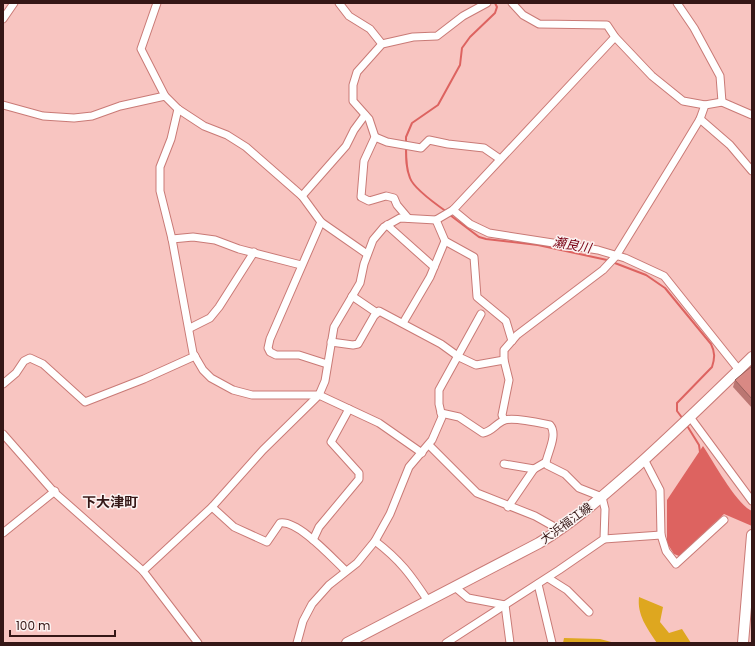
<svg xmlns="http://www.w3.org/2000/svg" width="755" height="646" font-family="Poppins,'Noto Sans JP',sans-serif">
<rect width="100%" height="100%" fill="#f8c5c1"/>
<g fill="#dea71f">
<path d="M639,597L663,607L660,622L669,633L682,629L691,643H657C647,628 637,615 639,597Z"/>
<polygon points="564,638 600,639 615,643 563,643"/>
</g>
<path fill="#dd6360" d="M703,446C713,461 737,505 752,511V526L724,514L679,556L674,554L667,543V500Z"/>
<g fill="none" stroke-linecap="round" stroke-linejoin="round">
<g stroke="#dd6360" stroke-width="2">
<polyline points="406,143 406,137 412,123 438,105 460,65 462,48 470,37 495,13 497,7 495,3"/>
<path d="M406,147C406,158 406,169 410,178C414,189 437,205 447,212"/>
<path d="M450,215L479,237L486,239L538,245L607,260L646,275L665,288L711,344C715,352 715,358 712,367L677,403V411L683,419"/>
<polyline points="686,424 699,445 700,452"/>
</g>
<g stroke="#c97a76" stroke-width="9">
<g id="street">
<polyline points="157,3 141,49 165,96 178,109 204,126 227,135 246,147 302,196 321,222 367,254"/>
<polyline points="339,3 349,16 370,29 382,44"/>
<polyline points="512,3 523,15 539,24 607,25 615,37 652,76 683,101 705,105"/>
<polyline points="677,3 694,28 720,76 722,102"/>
<polyline points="3,19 14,3"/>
<polyline points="3,105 43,116 74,118 92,116 120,106 165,96"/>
<polyline points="178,109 171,139 160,167 160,191 172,239 193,353 203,370 211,378 233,390 252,395 319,395 379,423 422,453"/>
<polyline points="700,119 730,145 752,171"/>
<polyline points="375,137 387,142 421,148 429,140 448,144 484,148 500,159"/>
<polyline points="302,196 346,146 354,130 365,115"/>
<polyline points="453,210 470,224 489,233 598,250 625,258 664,276 739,370"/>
<polyline points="408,218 397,205 394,198 386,196 369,201 361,197 364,161 375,137 369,119 353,101 353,85 357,72 382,44 413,37 437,36 463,16 487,3"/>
<polyline points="436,220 445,241 474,257 477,297 506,321 512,341"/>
<polyline points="321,222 270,339 268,348 270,352 276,355 299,355 327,364"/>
<polyline points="387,225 434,267"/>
<polyline points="172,239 193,237 215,240 239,249 301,265"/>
<polyline points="352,296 377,313"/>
<polyline points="403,323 430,277 445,241"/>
<polyline points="190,328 210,318 219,307 254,252"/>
<polyline points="331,342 353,345 358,344 374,316 379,311 441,344 459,357 476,365 504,360"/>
<polyline points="3,384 16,373 24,361 30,358 43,364 85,402 144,379 195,356"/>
<path d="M441,413L459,417L483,433C493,431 496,423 505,420C514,417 540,423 550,425C558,434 548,452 546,462L547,465L565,474L579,488L602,497L605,509L604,539L559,570L446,643"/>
<polyline points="690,417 752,501"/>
<polyline points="504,420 502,415 509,380 504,360 504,350 517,335 603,270 616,256 677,157 700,119 705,105 722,102 752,115"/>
<polyline points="3,434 54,492 143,571 198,643"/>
<polyline points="429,445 477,493 535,516 560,530"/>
<polyline points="644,459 660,490 661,535 666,551 676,564 724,520"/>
<polyline points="504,464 534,469"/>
<path d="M212,507L234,527L267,542L280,523C298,520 332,558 345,570"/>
<polyline points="508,507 534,469 546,462"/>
<polyline points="3,533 55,491"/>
<polyline points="604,539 661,535"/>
<polyline points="313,540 319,527 359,479 359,473 331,442 349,409"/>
<path d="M375,541C400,560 411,575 428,601"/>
<polyline points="143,571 212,507 263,450 319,395 325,381 334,327 360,283 364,264 373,240 384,227 400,218 436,220 453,210 615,37"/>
<polyline points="548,578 567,590 589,612"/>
<polyline points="538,584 552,643"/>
<polyline points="455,587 468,598 505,605 510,643"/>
<polyline points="297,643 303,621 312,604 329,585 357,563 375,541 390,514 409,467 432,440 442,417 439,404 439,390 481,314"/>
</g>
</g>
<g stroke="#c97a76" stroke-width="12">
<g id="secondary">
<path d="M347,643L539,543C574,522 604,495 635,468C675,432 714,394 752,357"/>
<polyline points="743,643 752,535"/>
</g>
</g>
<use href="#street" stroke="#fff" stroke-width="7"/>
<use href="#secondary" stroke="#fff" stroke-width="10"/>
</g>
<polygon fill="#bb7672" points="752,366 752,408 733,387 735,380"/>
<polygon fill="#d98984" stroke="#98605c" points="752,366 752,399 735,380"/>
<g text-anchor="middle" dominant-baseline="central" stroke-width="3" stroke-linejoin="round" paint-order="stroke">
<g font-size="12" fill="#351716" stroke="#fbf2f1">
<text transform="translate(566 523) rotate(-36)">大浜福江線</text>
</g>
<g font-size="13" font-style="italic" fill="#7a0214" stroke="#fbf2f1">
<text transform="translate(572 245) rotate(10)">瀬良川</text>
</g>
<g font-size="14" font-weight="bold" fill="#351716" stroke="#fbf2f1">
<text x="110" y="502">下大津町</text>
</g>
</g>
<rect width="755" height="646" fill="none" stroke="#351716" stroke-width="8"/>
<path d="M10 630v6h105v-6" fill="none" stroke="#351716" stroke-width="2"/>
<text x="16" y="630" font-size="12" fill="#351716" stroke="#fbf2f1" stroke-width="3" paint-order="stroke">100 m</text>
</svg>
